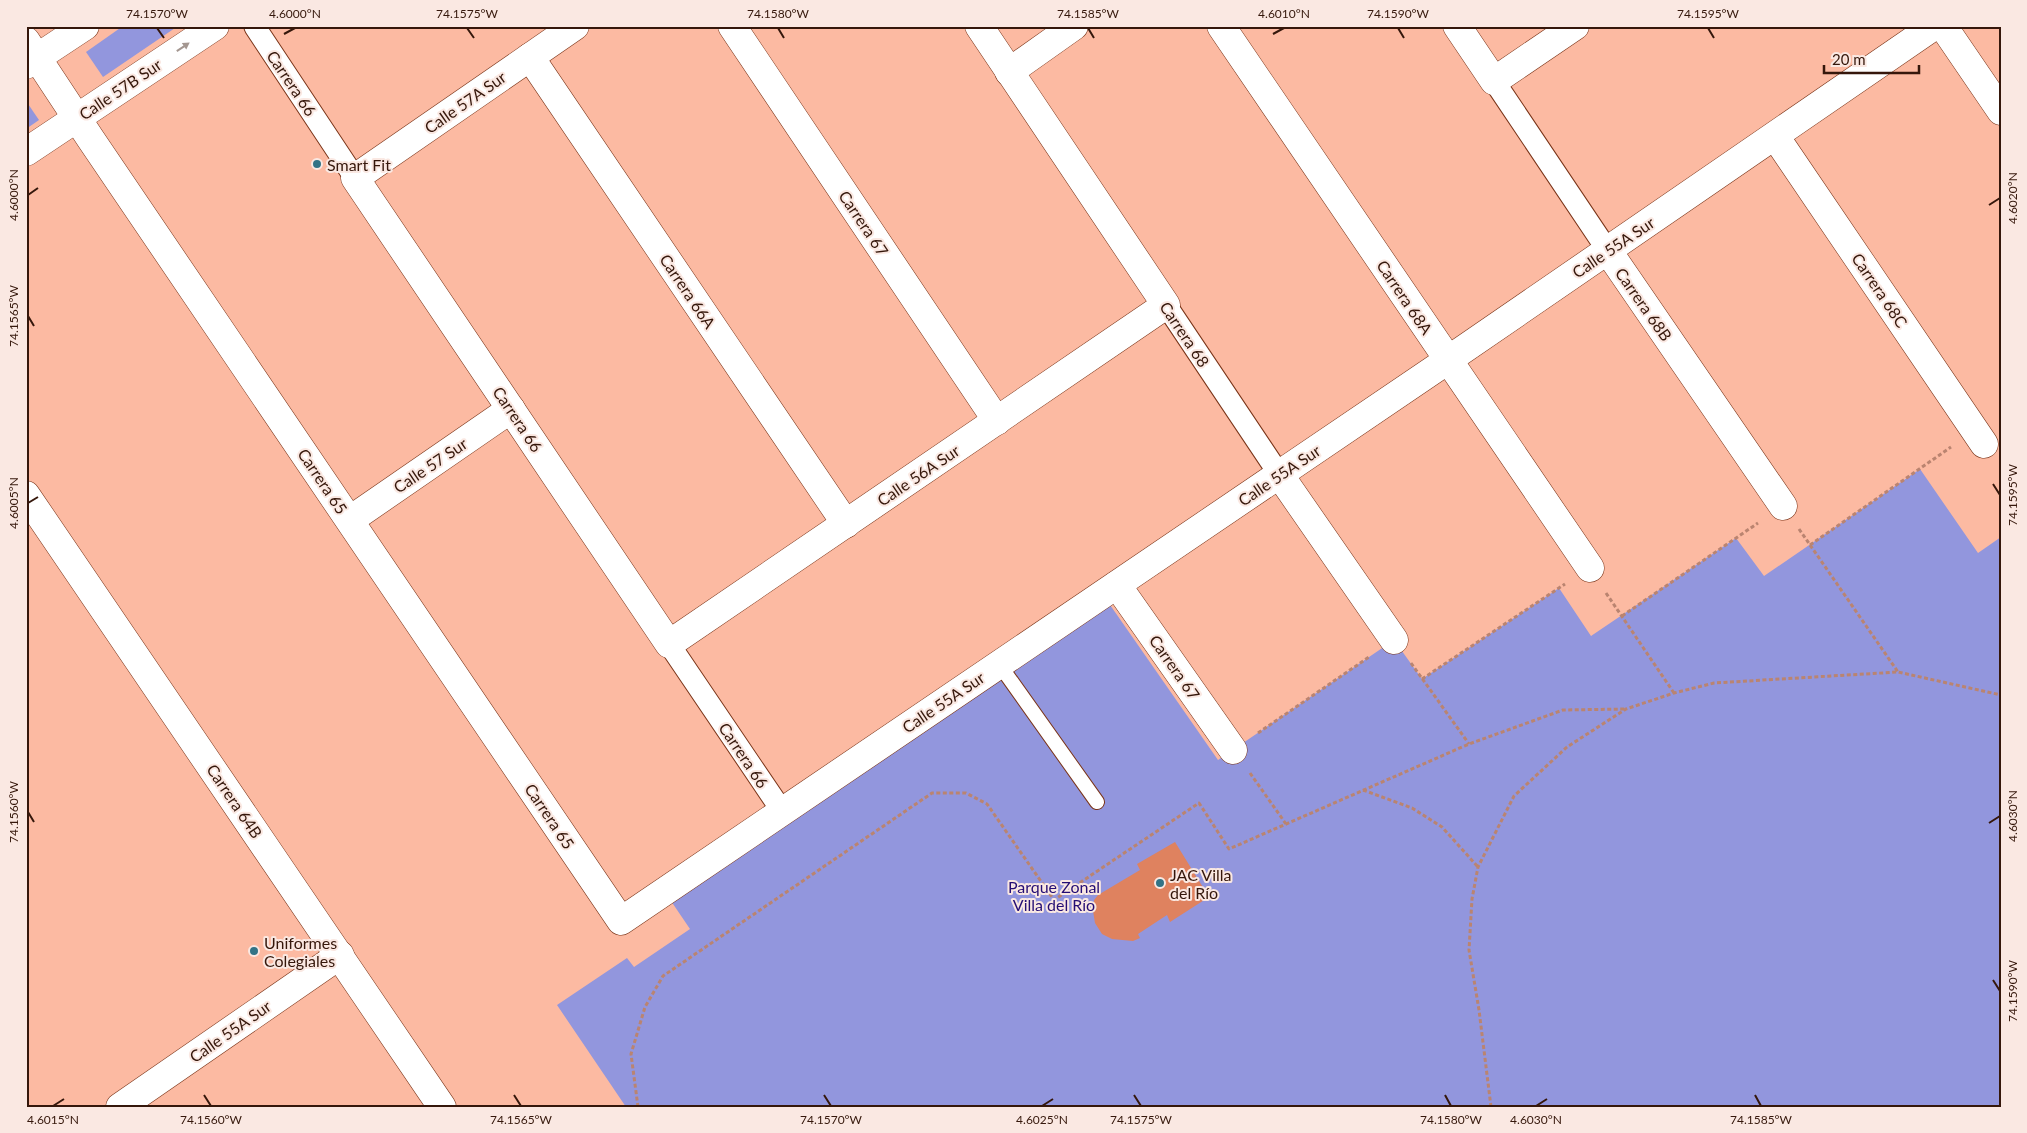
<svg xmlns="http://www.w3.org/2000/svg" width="2027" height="1133" font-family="Lato,sans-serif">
<rect width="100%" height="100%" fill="#fcbaa2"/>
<g fill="#9296dd">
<polygon points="123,26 178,26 103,77 86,52"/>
<polygon points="26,101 39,120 26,129"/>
<polygon points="1920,469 1978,553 2001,537 2001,1107 626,1107 557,1005 627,958 634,967 690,929 671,901 1108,602 1218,760 1394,640 1422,679 1559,588 1591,636 1736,538 1764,576"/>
</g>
<polygon fill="#df825f" points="1175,842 1209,897 1170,922 1167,915 1138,934 1140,938 1133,941 1112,939 1102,934 1095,923 1093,911 1094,900 1098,895 1140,870 1137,864"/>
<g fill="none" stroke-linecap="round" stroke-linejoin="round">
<g stroke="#7a3418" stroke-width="16">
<polyline id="service" points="999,664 1097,802"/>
</g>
<g stroke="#7a3418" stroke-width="23">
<g id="pedestrian">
<polyline points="255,27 355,178"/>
<polyline points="1494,81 1608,251"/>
<polyline points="1166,305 1279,474"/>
<polyline points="669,644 782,811"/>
</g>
</g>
<g stroke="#7a3418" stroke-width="29">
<g id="minor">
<polyline points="575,26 355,178 669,644 1166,305 979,26"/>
<polyline points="732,26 997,421"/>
<polyline points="1221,26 1590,568"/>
<polyline points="1457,26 1494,81 1575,26"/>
<polyline points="1943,26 2001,111"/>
<polyline points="26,41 90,138 621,921 1448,360 1934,26"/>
<polyline points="530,57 846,524"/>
<polyline points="1009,72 1074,26"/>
<polyline points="1775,136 1984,444"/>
<polyline points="1608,251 1783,506"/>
<polyline points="1279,474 1394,640"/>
<polyline points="26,495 442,1107"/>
<polyline points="350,520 511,409"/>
<polyline points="1117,585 1233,750"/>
<polyline points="120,1107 340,955"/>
</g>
</g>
<g stroke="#7a3418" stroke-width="29">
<g id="tertiary">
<polyline points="26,65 85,26"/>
<polyline points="26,152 215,26"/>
</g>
</g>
<g stroke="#ba8470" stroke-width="3" stroke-dasharray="4 2.5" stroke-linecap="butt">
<polyline points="1799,529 1898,672"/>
<polyline points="1810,545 1951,447"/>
<polyline points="1606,593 1674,693"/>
<polyline points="1622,616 1758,523"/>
<polyline points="1411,663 1469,744"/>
<polyline points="1422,679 1565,584"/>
<polyline points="1258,733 1369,657"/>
<polyline points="1250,773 1286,824"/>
<polyline points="1363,790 1412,808 1442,827 1478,867"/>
<polyline points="638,1107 631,1054 645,1007 663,976 932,793 966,793 987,804 1054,900 1199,803 1229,849 1469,744 1563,710 1626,709"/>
<polyline points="1491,1107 1479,1010 1469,950 1472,899 1478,867 1514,796 1567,747 1626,709 1674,693 1714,683 1898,672 2001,695"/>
</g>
<use href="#service" stroke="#fff" stroke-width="14"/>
<use href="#pedestrian" stroke="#fff" stroke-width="21"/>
<use href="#minor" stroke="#fff" stroke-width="28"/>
<use href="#tertiary" stroke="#fff" stroke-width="28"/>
</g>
<defs><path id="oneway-solid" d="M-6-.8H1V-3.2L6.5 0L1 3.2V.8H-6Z" transform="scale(1.25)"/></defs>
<use fill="#a49791" href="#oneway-solid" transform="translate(183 47) rotate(-34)"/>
<path fill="none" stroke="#35170b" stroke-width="2" d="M157,28L164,38M467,28L474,38M778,28L784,38M1088,28L1094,38M1398,28L1404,38M1708,28L1714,38M284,34L295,28M1273,34L1284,28M28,195L38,188M1989,205L2000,198M28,316L34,326M1993,484L2000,495M28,503L38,497M28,812L34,822M1989,823L2000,816M1993,980L2000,991M204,1095L211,1106M514,1095L521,1106M824,1095L831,1106M1134,1095L1141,1106M1445,1095L1451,1106M1755,1095L1761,1106M53,1106L64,1099M1042,1106L1053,1099M1536,1106L1547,1099"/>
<g fill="#327386" stroke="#fae8e2" stroke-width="2">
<circle cx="317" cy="164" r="5"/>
<circle cx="1160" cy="883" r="5"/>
<circle cx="254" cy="951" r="5"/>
</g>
<g text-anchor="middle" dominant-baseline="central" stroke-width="4" stroke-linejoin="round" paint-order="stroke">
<g font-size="16" fill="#35170b" stroke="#fae8e2">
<text transform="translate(292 83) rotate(56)">Carrera 66</text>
<text transform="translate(120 89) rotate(-34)">Calle 57B Sur</text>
<text transform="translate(465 102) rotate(-35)">Calle 57A Sur</text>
<text transform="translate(864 223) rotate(56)">Carrera 67</text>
<text transform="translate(1613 247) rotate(-34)">Calle 55A Sur</text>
<text transform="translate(1880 290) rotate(56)">Carrera 68C</text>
<text transform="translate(688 291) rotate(56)">Carrera 66A</text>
<text transform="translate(1405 297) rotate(56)">Carrera 68A</text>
<text transform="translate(1644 304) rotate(55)">Carrera 68B</text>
<text transform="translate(1185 334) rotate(56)">Carrera 68</text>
<text transform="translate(518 419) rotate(56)">Carrera 66</text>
<text transform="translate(430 465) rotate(-34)">Calle 57 Sur</text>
<text transform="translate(918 475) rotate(-34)">Calle 56A Sur</text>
<text transform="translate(1279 475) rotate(-34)">Calle 55A Sur</text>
<text transform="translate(323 481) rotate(56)">Carrera 65</text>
<text transform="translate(1175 667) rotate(55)">Carrera 67</text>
<text transform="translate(943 702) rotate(-34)">Calle 55A Sur</text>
<text transform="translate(744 755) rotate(56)">Carrera 66</text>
<text transform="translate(235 801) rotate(56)">Carrera 64B</text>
<text transform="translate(550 816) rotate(56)">Carrera 65</text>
<text transform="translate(230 1031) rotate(-35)">Calle 55A Sur</text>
</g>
<g font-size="16" fill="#35170b" stroke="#fae8e2" text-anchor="start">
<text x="327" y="164">Smart Fit</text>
<text x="1170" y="874">JAC Villa<tspan x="1170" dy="18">del Río</tspan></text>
<text x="264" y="942">Uniformes<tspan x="264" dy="18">Colegiales</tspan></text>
</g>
<g font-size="16" fill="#250e74" stroke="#fae8e2">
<text x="1054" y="886">Parque Zonal<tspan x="1054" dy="18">Villa del Río</tspan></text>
</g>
</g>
<rect width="2027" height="1133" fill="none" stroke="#fae8e2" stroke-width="55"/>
<path d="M1824 65v8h95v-8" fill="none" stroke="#35170b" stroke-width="2.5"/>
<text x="1832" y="65" font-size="15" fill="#35170b" stroke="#fae8e2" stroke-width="4" paint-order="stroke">20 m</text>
<rect x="28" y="28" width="1972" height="1078" fill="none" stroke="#35170b" stroke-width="2"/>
<g font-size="12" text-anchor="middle" fill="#35170b">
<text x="157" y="18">74.1570°W</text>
<text x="295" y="18">4.6000°N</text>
<text x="467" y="18">74.1575°W</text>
<text x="778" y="18">74.1580°W</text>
<text x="1088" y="18">74.1585°W</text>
<text x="1284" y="18">4.6010°N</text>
<text x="1398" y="18">74.1590°W</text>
<text x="1708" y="18">74.1595°W</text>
<text transform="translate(14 195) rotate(-90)" y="4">4.6000°N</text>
<text transform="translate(2013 198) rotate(-90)" y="4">4.6020°N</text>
<text transform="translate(14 316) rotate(-90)" y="4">74.1565°W</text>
<text transform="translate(2013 495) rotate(-90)" y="4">74.1595°W</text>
<text transform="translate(14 503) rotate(-90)" y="4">4.6005°N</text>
<text transform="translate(14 812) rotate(-90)" y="4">74.1560°W</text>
<text transform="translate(2013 816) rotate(-90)" y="4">4.6030°N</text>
<text transform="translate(2013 991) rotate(-90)" y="4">74.1590°W</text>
<text x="53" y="1124">4.6015°N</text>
<text x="211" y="1124">74.1560°W</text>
<text x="521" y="1124">74.1565°W</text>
<text x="831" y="1124">74.1570°W</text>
<text x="1042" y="1124">4.6025°N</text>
<text x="1141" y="1124">74.1575°W</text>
<text x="1451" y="1124">74.1580°W</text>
<text x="1536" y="1124">4.6030°N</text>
<text x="1761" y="1124">74.1585°W</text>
</g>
</svg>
